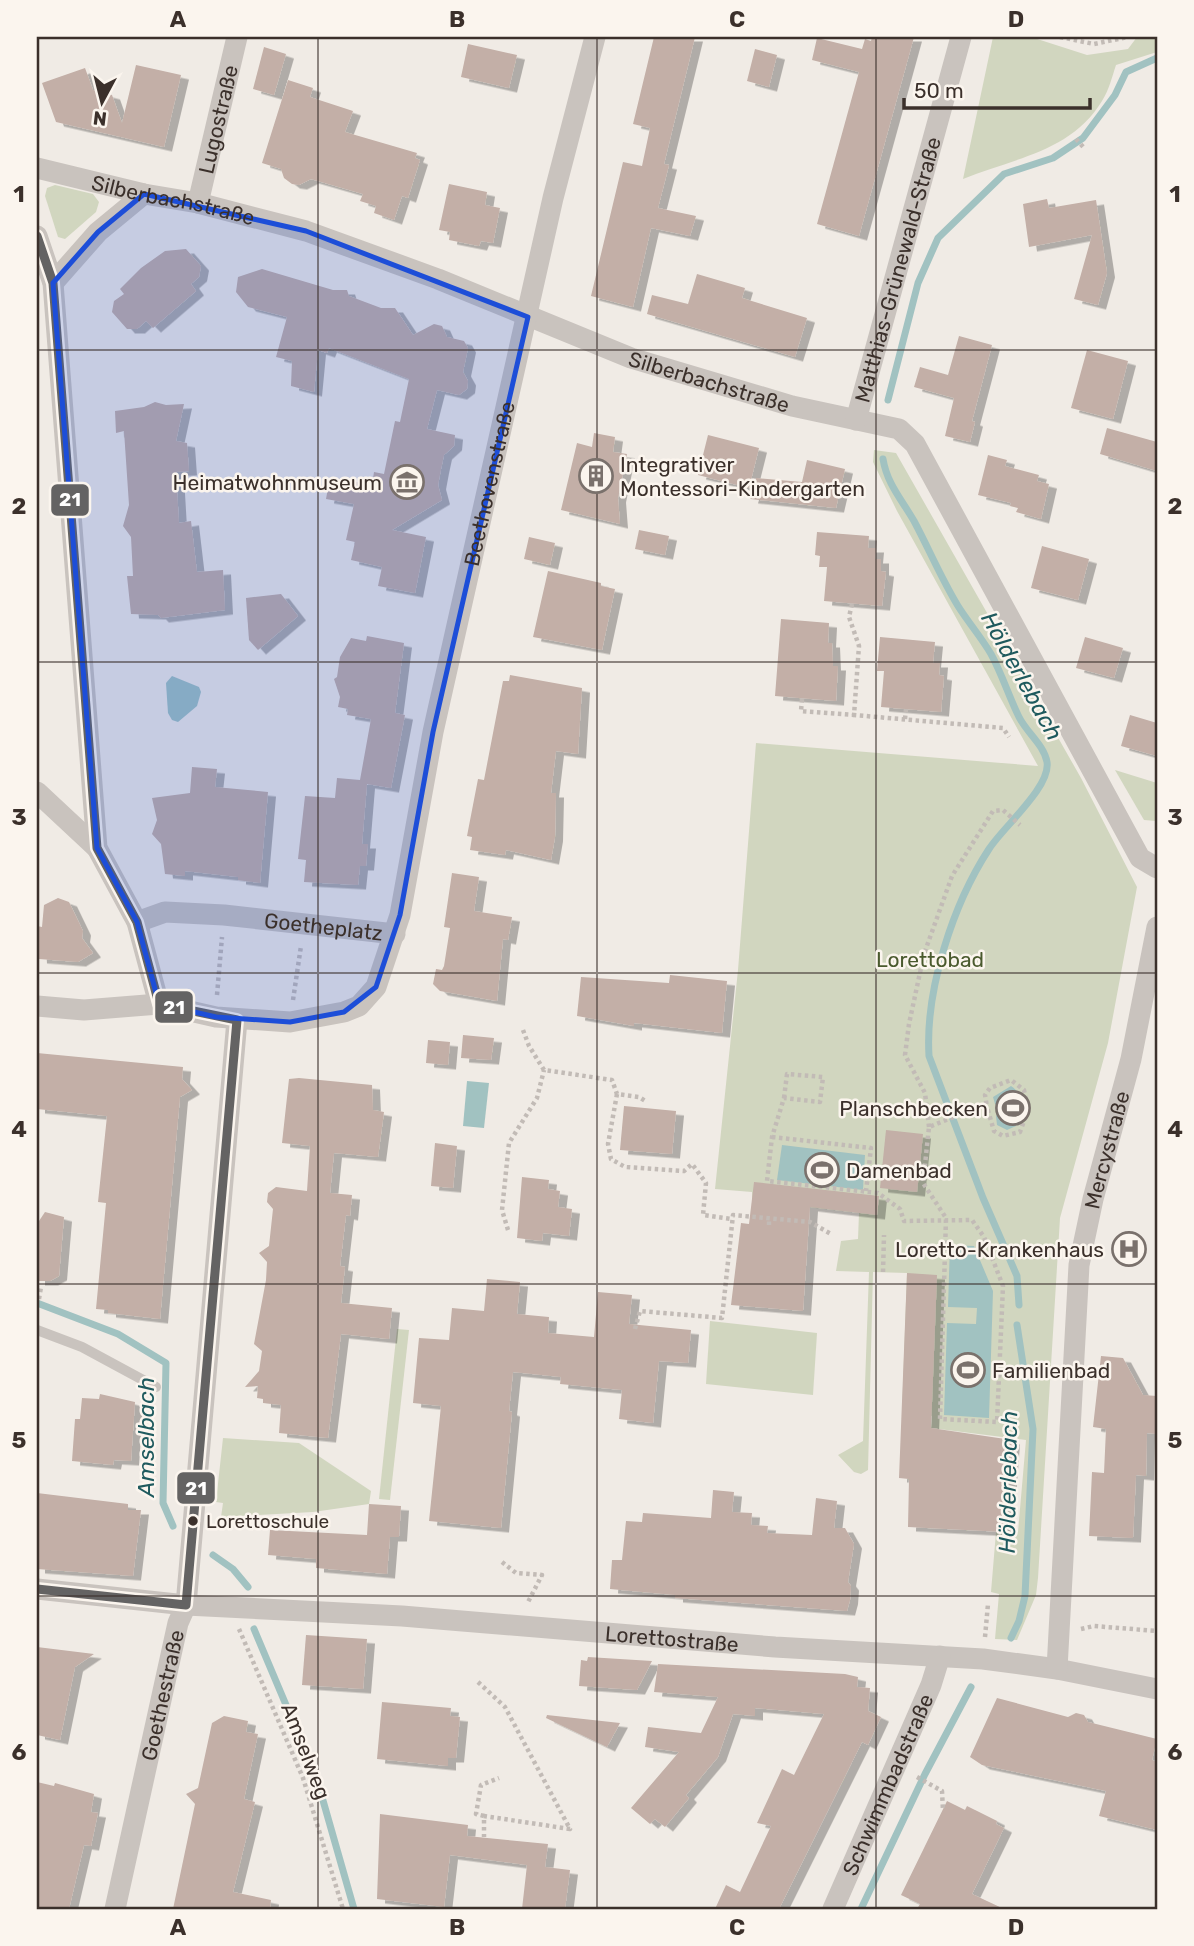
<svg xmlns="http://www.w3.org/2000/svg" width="1194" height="1946" font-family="Rubik,sans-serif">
<defs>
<filter id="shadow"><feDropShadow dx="8" dy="4.5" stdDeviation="0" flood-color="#0004"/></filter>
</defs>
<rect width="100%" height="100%" fill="#f0ebe5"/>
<g fill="#d1d6bf">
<path d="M993,37H1031L1087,55L1128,49L1137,37H1157V52L1116,65C1112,77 1109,90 1102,101C1071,152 1014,158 963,179Z"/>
<polygon points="55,185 93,194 99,202 96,212 65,239 58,237 45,196 47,188"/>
<polygon points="874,450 896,453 1081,778 1137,887 1108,1043 1060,1218 1038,1578 1036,1595 1017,1640 995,1639 999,1594 991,1592 996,1532 1018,1532 1026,1440 931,1428 932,1416 902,1414 907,1273 873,1272 868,1470 861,1474 854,1472 838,1455 863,1441 869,1272 836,1271 841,1241 858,1239 859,1213 752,1201 752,1192 715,1189 738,970 756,743 1038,766 897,511 873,462"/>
<polygon points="1115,770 1157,783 1156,821 1144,820"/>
<polygon points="710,1321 817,1333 813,1395 706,1384"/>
<polygon points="397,1329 409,1330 390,1500 379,1499"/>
<polygon points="223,1438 299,1443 371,1491 369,1504 313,1512 221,1517 223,1503 216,1502"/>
</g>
<g fill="#a1c2c1">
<polygon points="172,676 199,687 201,692 197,706 178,722 172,720 168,713 166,683"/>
<polygon points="467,1081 489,1083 484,1128 463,1126"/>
<path d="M1011,1086C1025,1095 1023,1113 1016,1126L1007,1130L997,1125L996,1116L1004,1108L995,1104L993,1097Z"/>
<polygon points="782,1145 865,1155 863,1190 777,1180"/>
<polygon points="950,1245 974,1246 993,1291 989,1418 944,1415 947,1323 976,1324 977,1308 948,1307"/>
</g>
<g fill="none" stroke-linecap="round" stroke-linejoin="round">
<g stroke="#a1c2c1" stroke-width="7">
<polyline points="888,400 918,283 938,238 1004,174 1053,158 1083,138 1115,95 1126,72 1157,58"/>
<path d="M883,459C887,484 902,500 914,521C929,549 941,578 958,606C968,622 981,637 991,654C1002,674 1009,697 1019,717C1027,733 1044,745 1047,762C1051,787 1003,827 989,849C953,904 925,990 929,1056L983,1198L1017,1276L1019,1305"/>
<polyline points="37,1303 118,1334 166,1363 163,1503 173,1526"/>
<polyline points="213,1555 233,1569 248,1587"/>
<polyline points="254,1629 316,1776 354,1909"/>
<polyline points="1011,1638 1019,1621 1025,1596 1033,1429 1017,1325"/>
<polyline points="861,1909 925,1774 971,1687"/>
</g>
</g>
<g fill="#c3afa7" filter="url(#shadow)">
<polygon points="654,37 695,37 664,164 669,165 658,208 696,216 690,236 651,228 633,307 591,296 623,162 642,166 650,128 633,124"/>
<polygon points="872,37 914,37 859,236 817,224 859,72 812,60 817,38 862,49 865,39 871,41"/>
<polygon points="468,44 517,55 509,88 461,77"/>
<polygon points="264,47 286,54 274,95 253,89"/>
<polygon points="755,49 777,55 769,87 747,81"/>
<polygon points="136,65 181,75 164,147 56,122 42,83 85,68 93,90 112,95 122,123"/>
<polygon points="288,80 313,88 310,97 353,111 345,132 417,153 415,158 420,160 408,198 402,196 394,220 374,213 376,206 360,201 363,194 311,179 299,185 292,184 284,178 281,169 262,163"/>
<polygon points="449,184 487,192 485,205 500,208 493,243 481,241 479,246 449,240 450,232 439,230"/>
<polygon points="1047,199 1049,208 1096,200 1107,273 1098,305 1074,299 1092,235 1029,247 1023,204"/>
<polygon points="186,249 201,266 199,277 191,284 196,291 153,328 146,321 137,329 127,329 112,312 114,301 124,294 120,289 141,268 165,251"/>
<polygon points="262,269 333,290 347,290 349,296 381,308 395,308 413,335 434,324 442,326 447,337 464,341 468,348 463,372 468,381 467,389 459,395 437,390 427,429 455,435 454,446 444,455 441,469 438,485 442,500 392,530 426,537 415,593 378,586 382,567 351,560 355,542 346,540 354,504 326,499 330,477 372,485 374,472 384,474 395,421 400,422 409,379 329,348 327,353 318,350 314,392 291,386 292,361 276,357 287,317 248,307 236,292 238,277"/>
<polygon points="697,274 745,288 742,298 807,318 795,357 647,314 652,295 688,304"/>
<polygon points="959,336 992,345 972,421 975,422 970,442 945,436 954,398 914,387 920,367 948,375"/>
<polygon points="1087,350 1128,361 1113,419 1071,408"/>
<polygon points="155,402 166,405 184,404 176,441 187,443 189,471 176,472 179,523 191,521 197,572 223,570 225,610 161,618 158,615 131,614 127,576 133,576 131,537 123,526 129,505 124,431 116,433 115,411 144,407"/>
<polygon points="1107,428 1157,442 1157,471 1100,454"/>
<polygon points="594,433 615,437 613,452 627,454 618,498 620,524 561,510 577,443 592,447"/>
<polygon points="708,435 759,448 749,488 698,475"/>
<polygon points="988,455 1007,460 1005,466 1039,475 1037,481 1049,484 1041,519 1016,512 1018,508 1010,506 1011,503 978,495"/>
<polygon points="807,460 845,469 836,508 750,499 756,478 802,482"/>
<polygon points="639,530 669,536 665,555 635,549"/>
<polygon points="817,532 869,536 868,548 876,548 875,559 881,559 881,571 886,572 882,606 824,601 827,567 819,567 820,556 815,555"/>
<polygon points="529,537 555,543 550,565 524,559"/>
<polygon points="1042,546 1089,559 1078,600 1031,588"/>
<polygon points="548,571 601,583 601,586 615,589 602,650 533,637"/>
<polygon points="281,594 298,616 258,650 249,640 246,598"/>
<polygon points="781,619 829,623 828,643 832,643 833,666 838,666 836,701 775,696"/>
<polygon points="367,636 404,643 395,713 405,715 391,788 367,784 362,844 368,844 366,866 360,866 358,885 304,882 306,860 298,859 305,796 335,798 337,778 360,780 371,719 347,715 348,709 338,707 340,697 334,679 337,677 340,657 351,638 366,641"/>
<polygon points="880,637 935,642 933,663 940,663 939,675 944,676 941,712 881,707 884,671 877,671"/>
<polygon points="1085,637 1123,648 1114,678 1076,668"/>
<polygon points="510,675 582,688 578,754 556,751 551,793 556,793 555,837 551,860 506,850 505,855 470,850 472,837 467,836 478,779 484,780 503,681 509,681"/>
<polygon points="1130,715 1157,723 1157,756 1121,746"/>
<polygon points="192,767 217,769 215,787 268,792 260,883 238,880 238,877 185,871 185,876 165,874 161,844 152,834 157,820 152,798 190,793"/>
<polygon points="452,873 479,877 474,911 512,917 508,940 503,939 497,1001 440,991 433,984 436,969 442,970 444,966 450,928 444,927"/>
<polygon points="58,898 69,902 83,931 82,938 93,953 78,962 39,959 37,926 42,927 44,905"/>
<polygon points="670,975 727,981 722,1033 634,1023 634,1026 577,1016 581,977 669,983"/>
<polygon points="463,1035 494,1038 491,1060 461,1058"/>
<polygon points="428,1040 450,1042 448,1065 426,1063"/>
<polygon points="37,1053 183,1067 182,1079 192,1090 180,1097 160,1319 108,1313 108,1310 96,1309 106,1203 98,1202 107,1116 37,1109"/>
<polygon points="299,1078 372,1085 373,1110 384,1112 378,1157 334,1153 330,1193 352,1195 350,1216 346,1215 340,1266 345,1267 341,1303 392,1308 389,1339 341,1334 328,1438 279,1433 281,1405 263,1403 263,1399 257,1398 258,1386 245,1387 259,1371 262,1351 254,1344 266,1280 267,1262 259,1253 269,1246 273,1209 267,1202 268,1193 276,1187 307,1191 310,1146 282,1143 289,1079"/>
<polygon points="624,1106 676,1111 672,1154 620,1150"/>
<polygon points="886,1130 923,1134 917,1192 880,1188"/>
<polygon points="435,1143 457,1146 453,1188 431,1186"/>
<polygon points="522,1177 549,1180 548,1189 560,1191 558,1207 572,1209 569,1236 543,1233 542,1241 517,1238"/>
<polygon points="754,1182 879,1196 877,1215 810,1207 803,1311 731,1305 741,1223 749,1224"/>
<polygon points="45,1212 64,1217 59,1276 50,1281 37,1281 37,1224"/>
<polygon points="907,1273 937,1275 931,1428 1012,1440 1005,1532 908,1527 909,1479 899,1478"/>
<polygon points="487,1279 520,1282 517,1314 549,1317 548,1333 594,1337 598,1292 632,1295 629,1324 691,1330 688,1363 659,1361 653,1423 619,1419 622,1390 560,1384 561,1377 513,1372 509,1411 512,1412 501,1528 429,1521 441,1406 413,1403 419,1338 449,1340 452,1308 484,1311"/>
<polygon points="1101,1356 1123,1358 1143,1395 1157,1396 1157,1434 1147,1433 1146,1476 1136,1475 1133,1538 1089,1536 1092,1472 1104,1473 1106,1429 1093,1427"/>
<polygon points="100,1394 135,1402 131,1461 114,1460 113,1465 72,1461 75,1419 80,1419 82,1398 99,1399"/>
<polygon points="713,1490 734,1492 732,1512 752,1513 751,1525 768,1526 767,1533 812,1535 816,1498 837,1501 834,1528 845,1528 854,1544 848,1582 851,1586 850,1600 847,1611 675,1598 675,1595 610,1589 612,1560 622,1560 626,1521 642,1522 643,1513 711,1518"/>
<polygon points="37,1493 128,1504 128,1510 141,1510 133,1576 37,1569"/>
<polygon points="369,1504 401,1506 399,1537 390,1537 387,1574 316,1568 316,1559 268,1555 270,1530 367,1535"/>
<polygon points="306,1635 367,1639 363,1689 302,1685"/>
<polygon points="37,1647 94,1654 75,1667 60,1740 37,1735"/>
<polygon points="588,1657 652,1661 637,1690 579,1686 581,1660 587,1661"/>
<polygon points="658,1664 845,1674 858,1677 857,1687 870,1688 868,1711 881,1717 868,1745 862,1742 779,1909 715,1909 726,1885 740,1892 771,1826 757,1823 782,1769 794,1775 824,1714 755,1708 755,1716 733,1714 718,1757 686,1795 689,1798 665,1827 655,1819 650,1824 631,1808 679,1752 645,1747 648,1727 701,1733 718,1697 654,1692"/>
<polygon points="997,1698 1068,1717 1076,1713 1084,1715 1088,1722 1157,1739 1152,1760 1157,1762 1157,1830 1099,1816 1106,1791 982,1765 970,1757"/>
<polygon points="382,1702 451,1708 450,1716 460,1717 456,1758 448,1758 448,1766 377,1759"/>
<polygon points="547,1715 620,1723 607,1747 546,1718"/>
<polygon points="224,1716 248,1721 246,1732 258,1734 244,1799 255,1802 233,1892 271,1900 270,1909 173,1909 195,1804 186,1794 198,1788 212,1723"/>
<polygon points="37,1782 54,1786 55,1783 94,1794 91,1812 98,1813 91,1846 84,1845 69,1909 37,1909"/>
<polygon points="947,1801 965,1810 967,1806 997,1821 996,1824 1004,1828 972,1894 1004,1909 917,1909 920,1904 901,1895"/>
<polygon points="380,1814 468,1825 467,1836 548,1844 545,1867 570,1870 565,1909 522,1909 527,1865 450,1855 444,1907 377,1899"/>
</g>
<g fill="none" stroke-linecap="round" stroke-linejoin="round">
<g stroke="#c2bbb6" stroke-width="4.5" stroke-dasharray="3.5 3.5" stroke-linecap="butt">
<polyline points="1060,37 1094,44 1128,37"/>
<polyline points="1076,139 1085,149"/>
<polyline points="852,604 849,617 859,646 854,715 1003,728 1009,737"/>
<polyline points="802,699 801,711 854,715"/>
<polyline points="905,719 906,709"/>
<polyline points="217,995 222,937"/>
<polyline points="293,1000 301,946"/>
<polyline points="523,1030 529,1046 544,1070 612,1080 617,1094 639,1097 647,1102"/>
<polyline points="617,1094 608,1144 611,1159 625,1167 684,1171 692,1164 706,1183 703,1215 732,1219"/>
<polyline points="784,1098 787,1074 823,1077 820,1102 784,1098 772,1137 767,1181 878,1193 900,1209 904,1221 972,1220 984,1237 1003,1286 997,1422 940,1419 946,1218 923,1183 929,1127 978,1107 987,1107 985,1095 990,1088 1011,1080 1024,1090 1028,1110 1020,1132 1003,1136 994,1131 987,1107"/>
<polyline points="929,1127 925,1093 905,1055 909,1024 924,954 952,876 993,811 1003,810 1020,825"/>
<polyline points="772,1137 871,1148 866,1191"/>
<polyline points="769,1225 769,1218"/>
<polyline points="508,1230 502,1210 509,1143 537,1098 544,1070"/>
<polyline points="883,1272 884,1235"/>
<polyline points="39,1299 41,1287"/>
<polyline points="635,1329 640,1311 722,1318 733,1215 810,1222 831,1234"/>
<polyline points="502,1562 516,1573 542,1575 527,1604"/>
<polyline points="239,1629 303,1778 343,1909"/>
<polyline points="1081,1629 1094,1626 1157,1631"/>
<polyline points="985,1637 988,1604"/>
<polyline points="478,1682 505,1707 570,1829 484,1816 484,1837"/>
<polyline points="917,1777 942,1791 943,1811"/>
<polyline points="484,1816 476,1814 481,1785 499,1778"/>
</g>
<polyline stroke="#c9c3be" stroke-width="10" points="37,1330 82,1347 156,1387"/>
<g stroke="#c9c3be" stroke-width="21">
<path id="s1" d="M37,168L144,194L198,203L306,231L438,279L631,358L792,406L899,429L915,444L1140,858L1157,868"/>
<path id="s2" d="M198,203L237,37"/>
<polyline points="37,236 53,283 97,848 137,922 159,1004"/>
<polyline points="53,283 98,232 144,194"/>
<path id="s3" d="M856,420L961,37"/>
<polyline points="37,792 97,848"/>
<path id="s4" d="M137,922L165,912L224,915L395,934"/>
<path id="s5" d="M37,1006L84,1010L159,1004L216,1017L290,1022L344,1012L359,1006L376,987L400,915L433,732L553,198L595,37"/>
<path id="s6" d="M37,1589L186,1605L402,1616L775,1647L983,1659L1057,1669L1157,1689"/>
<path id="s7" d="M1057,1669L1079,1265L1093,1199L1131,1059L1157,927"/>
<path id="s8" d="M115,1909L178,1623L186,1605L237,1020"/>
<path id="s9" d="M833,1909L931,1685L940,1656"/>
</g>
<g stroke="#fbf5ee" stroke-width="14">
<polyline id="bus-1" points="37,236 53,283 97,848 137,922 159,1004 237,1020 186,1605 37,1589"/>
</g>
<use href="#bus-1" stroke="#646363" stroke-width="9"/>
</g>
<path fill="#1d4ed8" fill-opacity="0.2" stroke="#1d4ed8" stroke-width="5" stroke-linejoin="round" d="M144,194L306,231L528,317L433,732L400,915L376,987L344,1012L290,1022L216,1017L159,1004L137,922L97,848L53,283L98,232Z"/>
<path fill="none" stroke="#3b302b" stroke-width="2" stroke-opacity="0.55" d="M318,37V1909M597,37V1909M876,37V1909M37,350H1157M37,662H1157M37,973H1157M37,1284H1157M37,1596H1157"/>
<defs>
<g id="building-ring" transform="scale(1.75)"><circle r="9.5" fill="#fbf5ee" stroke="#7a716c" stroke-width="1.5"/><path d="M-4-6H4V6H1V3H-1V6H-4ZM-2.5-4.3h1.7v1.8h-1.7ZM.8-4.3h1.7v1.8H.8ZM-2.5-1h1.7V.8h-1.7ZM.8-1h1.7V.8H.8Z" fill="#7a716c"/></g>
<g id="museum-ring" transform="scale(1.75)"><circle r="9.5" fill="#fbf5ee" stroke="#7a716c" stroke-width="1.5"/><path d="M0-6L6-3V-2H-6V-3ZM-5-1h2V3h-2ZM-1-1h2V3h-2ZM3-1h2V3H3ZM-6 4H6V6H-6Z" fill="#7a716c"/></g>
<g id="stadium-ring" transform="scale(1.75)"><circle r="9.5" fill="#fbf5ee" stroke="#7a716c" stroke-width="1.5"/><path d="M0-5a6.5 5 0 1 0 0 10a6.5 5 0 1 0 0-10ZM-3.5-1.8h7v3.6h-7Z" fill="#7a716c"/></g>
<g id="hospital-ring" transform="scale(1.75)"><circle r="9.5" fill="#fbf5ee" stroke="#7a716c" stroke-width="1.5"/><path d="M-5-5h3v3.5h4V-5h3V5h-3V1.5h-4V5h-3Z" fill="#7a716c"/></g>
</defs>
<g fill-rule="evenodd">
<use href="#building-ring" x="596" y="476"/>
<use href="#museum-ring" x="407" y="482"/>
<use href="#stadium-ring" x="1013" y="1108"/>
<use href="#stadium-ring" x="822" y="1170"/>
<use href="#hospital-ring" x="1129" y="1249"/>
<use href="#stadium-ring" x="968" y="1370"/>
</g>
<circle fill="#3b302b" stroke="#fbf5ee" stroke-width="2.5" cx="193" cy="1521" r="6"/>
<g text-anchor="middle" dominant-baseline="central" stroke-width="5" stroke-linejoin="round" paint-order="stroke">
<g font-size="19" fill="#3b302b" stroke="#fbf5ee" text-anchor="start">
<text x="206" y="1521">Lorettoschule</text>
</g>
<g font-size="21" fill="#3b302b" stroke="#fbf5ee">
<text stroke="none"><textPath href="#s2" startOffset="86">Lugostraße</textPath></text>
<text stroke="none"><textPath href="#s1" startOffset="140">Silberbachstraße</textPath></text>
<text stroke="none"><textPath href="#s3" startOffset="156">Matthias-Grünewald-Straße</textPath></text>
<text stroke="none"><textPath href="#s1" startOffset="707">Silberbachstraße</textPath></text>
<text stroke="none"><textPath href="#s5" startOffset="868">Beethovenstraße</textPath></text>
<text stroke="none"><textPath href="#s4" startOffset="189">Goetheplatz</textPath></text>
<text stroke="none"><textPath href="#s7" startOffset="523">Mercystraße</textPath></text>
<text stroke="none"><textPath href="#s6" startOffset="637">Lorettostraße</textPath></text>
<text stroke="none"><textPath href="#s8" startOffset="219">Goethestraße</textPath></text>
<text transform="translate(306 1751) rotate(69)">Amselweg</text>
<text stroke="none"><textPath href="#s9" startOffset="136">Schwimmbadstraße</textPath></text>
</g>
<g font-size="21" fill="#3b302b" stroke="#fbf5ee" text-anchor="start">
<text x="620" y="464">Integrativer<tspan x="620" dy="24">Montessori-Kindergarten</tspan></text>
<text x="382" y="482" text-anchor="end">Heimatwohnmuseum</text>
<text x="988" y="1108" text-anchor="end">Planschbecken</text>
<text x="846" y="1170">Damenbad</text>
<text x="1104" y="1249" text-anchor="end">Loretto-Krankenhaus</text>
<text x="992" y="1370">Familienbad</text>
</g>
<g font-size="21" fill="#4a5a2e" stroke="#fbf5ee">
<text x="930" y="959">Lorettobad</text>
</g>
<g font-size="23" font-style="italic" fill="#1f5a5e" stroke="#fbf5ee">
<text transform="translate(1022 676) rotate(61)">Hölderlebach</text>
<text transform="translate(146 1437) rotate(-90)">Amselbach</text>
<text transform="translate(1008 1482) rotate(-89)">Hölderlebach</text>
</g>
</g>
<g stroke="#fbf5ee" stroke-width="2.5">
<rect x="50" y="483" width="40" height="34" rx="7" fill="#646363"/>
<rect x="154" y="990" width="40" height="34" rx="7" fill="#646363"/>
<rect x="176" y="1471" width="40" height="34" rx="7" fill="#646363"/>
</g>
<g font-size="19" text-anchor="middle" font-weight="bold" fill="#fff">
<text x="70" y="506">21</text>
<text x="174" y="1014">21</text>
<text x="196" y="1495">21</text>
</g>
<rect width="1194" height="1946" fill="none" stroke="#fbf5ee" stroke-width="77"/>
<g transform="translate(102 102) rotate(187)" stroke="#fbf5ee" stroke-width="5" paint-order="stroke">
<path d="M0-5L12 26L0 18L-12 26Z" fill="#3b302b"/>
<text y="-10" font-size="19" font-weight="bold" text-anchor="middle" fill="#3b302b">N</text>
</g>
<path d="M904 98v10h186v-10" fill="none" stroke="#3b302b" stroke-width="3.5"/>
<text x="914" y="98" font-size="21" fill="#3b302b" stroke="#fbf5ee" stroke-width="5" paint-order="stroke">50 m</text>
<rect x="38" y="38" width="1118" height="1870" fill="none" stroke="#3b302b" stroke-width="2.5"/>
<g font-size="23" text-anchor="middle" font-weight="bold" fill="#3b302b">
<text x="178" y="27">A</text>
<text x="457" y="27">B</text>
<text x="737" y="27">C</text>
<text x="1016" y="27">D</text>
<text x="19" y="202">1</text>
<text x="1175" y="202">1</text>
<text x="19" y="514">2</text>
<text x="1175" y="514">2</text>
<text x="19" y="825">3</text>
<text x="1175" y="825">3</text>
<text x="19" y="1137">4</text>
<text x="1175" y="1137">4</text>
<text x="19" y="1448">5</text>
<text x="1175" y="1448">5</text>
<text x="19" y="1760">6</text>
<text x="1175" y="1760">6</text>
<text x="178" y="1935">A</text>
<text x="457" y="1935">B</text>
<text x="737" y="1935">C</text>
<text x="1016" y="1935">D</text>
</g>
</svg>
